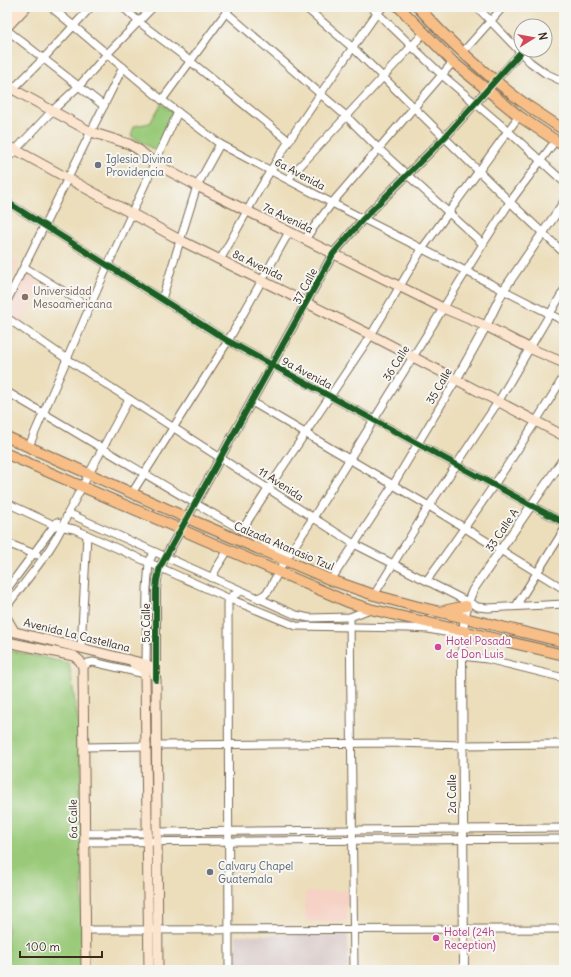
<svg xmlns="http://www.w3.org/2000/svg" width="571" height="977" font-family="Delius,sans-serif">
<rect width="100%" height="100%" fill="#f6f6f2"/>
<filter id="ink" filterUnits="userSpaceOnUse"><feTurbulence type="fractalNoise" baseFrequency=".025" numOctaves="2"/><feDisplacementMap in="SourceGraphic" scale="8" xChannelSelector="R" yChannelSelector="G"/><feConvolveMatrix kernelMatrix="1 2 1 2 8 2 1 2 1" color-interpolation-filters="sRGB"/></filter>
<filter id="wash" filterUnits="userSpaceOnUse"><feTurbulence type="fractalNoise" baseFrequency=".012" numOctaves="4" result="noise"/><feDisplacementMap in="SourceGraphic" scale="16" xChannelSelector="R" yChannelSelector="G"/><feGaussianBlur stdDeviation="0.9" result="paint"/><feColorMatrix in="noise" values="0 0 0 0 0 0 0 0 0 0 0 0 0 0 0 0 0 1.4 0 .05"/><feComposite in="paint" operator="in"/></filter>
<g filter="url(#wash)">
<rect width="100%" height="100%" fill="#ecdebb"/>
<g fill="#f6d1c5">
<polygon points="7,254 20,262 7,286"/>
<polygon points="29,276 42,284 22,327 7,318 7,310 24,278"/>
<polygon points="347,891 347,922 305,922 305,892"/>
</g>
<polygon fill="#d1bfbf" points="348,934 348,970 236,970 236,935"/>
<g fill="#9aca79" stroke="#6a7a4c">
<polygon points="161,104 173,111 156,151 131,136 134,126 150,123"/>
<polygon points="7,650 69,663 82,746 82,970 7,970"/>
</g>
</g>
<g filter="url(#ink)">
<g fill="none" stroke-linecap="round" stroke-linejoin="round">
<g stroke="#796955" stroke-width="9">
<g id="minor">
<polyline points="51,7 162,100 220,144 332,203 564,321"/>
<polyline points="123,7 139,22 190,61 289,141"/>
<polyline points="305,7 353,48 383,77 510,202 564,253"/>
<polyline points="371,7 442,75 508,131 564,182"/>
<polyline points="477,7 530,62 545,73 564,82"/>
<polyline points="227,13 346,116 379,149 483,244"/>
<polyline points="7,30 104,106"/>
<polyline points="463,52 503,7"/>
<polyline points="496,80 520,53"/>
<polyline points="7,95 43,59 91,7"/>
<polyline points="162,100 230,7"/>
<polyline points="7,159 52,111 79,86 107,54 153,7"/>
<polyline points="288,179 424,33"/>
<polyline points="7,202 228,341 564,523"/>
<polyline points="305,239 332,203 453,62"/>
<path d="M220,260C237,230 253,199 271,170C303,116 341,65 377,13L383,7"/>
<polyline points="24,267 89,307"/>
<polyline points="162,299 197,186 220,144"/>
<polyline points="7,301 123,67"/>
<polyline points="7,318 67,359 354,544 478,607 488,608 564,604"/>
<path d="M7,392C101,446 192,505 289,555"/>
<polyline points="252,402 429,506 564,589"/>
<polyline points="29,446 108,265 178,112"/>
<polyline points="132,493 228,341 289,232"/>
<polyline points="7,503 54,525 74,529 230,599 296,626 407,628 428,629 450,633 463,638"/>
<polyline points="68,513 296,615 309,618 350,617 370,609"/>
<polyline points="242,530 268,489 371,335 422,249 519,116"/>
<polyline points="7,543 37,555"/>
<polyline points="212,578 216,569 225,555"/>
<polyline points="331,580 393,485 456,380"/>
<path d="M427,580C475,514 522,446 564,376"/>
<polyline points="7,589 57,522"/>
<polyline points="374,595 429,506 498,402 564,290"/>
<polyline points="258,598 264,595 269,590 282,565 313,518 483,244 510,202 556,140"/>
<path d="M7,606C28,577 56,547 68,513L129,399"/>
<polyline points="516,606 564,530"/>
<polyline points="350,617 354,970"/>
<polyline points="81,648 87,535"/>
<polyline points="462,656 487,659 564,678"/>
<polyline points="83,667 88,663 93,662 145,674"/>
<polyline points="143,668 146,664 147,589 149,562 154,552"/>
<polyline points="157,745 396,743 463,745 564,744"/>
<polyline points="84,747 147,746"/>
<polyline points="157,832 564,828"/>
<polyline points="85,833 148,833"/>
<polyline points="85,842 564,839"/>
<polyline points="86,930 564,929"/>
<polyline points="229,970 228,603 232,596 242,591"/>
</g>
</g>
<g stroke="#796955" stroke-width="10">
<g id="tertiary">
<polyline points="456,380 486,326 503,291 564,202"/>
<polyline points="156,677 156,590 157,580 160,567 333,254 363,219 445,137 496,80"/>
<path d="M464,970L462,656C463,634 463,611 473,590L564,458"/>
</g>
</g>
<g stroke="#796955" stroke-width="11">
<g id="secondary">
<polyline points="7,18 17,7"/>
<polyline points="7,27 26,7"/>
<polyline points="7,86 91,132 129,144 139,150 154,163 197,186 443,308 486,326 529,348 564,363"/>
<polyline points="7,145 180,240 371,335 564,436"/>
<polyline points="7,619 14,631"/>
<path d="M7,630L146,664C153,667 154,673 156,680L158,970"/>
<polyline points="7,642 74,656 80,661 83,667 86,970"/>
<polyline points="134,664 143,669 145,674 149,970"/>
</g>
</g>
<g stroke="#796955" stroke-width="12">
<g id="primary">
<polyline points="399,7 453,62 519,116 564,146"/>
<path d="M418,7C450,43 488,77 528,106C540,114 552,122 564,130"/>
<polyline points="7,437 187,518 331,580 374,595 415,606 564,642"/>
<polyline points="7,454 348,602 370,609 564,655"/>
<polyline points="443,611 466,606"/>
</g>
</g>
<use href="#minor" stroke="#fff" stroke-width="7"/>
<use href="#tertiary" stroke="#fff" stroke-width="8"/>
<use href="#secondary" stroke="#fce5cf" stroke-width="9"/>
<use href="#primary" stroke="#f7be87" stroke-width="10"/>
<g stroke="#f6f6f2" stroke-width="8">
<g id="cycleway">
<polyline points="7,202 228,341 564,523"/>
<polyline points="156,680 156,590 157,580 160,567 333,254 363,219 445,137 520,53"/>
</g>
</g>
<use href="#cycleway" stroke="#1b5e20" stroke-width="6"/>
</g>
</g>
<g fill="#6b7280" stroke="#f6f6f2" stroke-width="1.5">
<circle cx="98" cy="165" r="4"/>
<circle cx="210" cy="872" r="4"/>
</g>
<circle fill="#8d6e63" stroke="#f6f6f2" stroke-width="1.5" cx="25" cy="297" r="4"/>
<g fill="#d1479c" stroke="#f6f6f2" stroke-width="1.5">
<circle cx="438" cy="647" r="4"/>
<circle cx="436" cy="938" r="4"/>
</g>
<g text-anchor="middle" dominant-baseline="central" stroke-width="4" stroke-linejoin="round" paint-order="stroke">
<g font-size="11" fill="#5b616d" stroke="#f6f6f2" text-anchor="start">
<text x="106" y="159">Iglesia Divina<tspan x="106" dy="13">Providencia</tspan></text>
<text x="218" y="866">Calvary Chapel<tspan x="218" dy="13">Guatemala</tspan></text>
</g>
<g font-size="11" fill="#3b2a1e" stroke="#f6f6f2">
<text transform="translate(300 174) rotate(28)">6a Avenida</text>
<text transform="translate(288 218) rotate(26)">7a Avenida</text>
<text transform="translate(258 265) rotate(26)">8a Avenida</text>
<text transform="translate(305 286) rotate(-62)">37 Calle</text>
<text transform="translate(396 363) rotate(-58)">36 Calle</text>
<text transform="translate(307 373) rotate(28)">9a Avenida</text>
<text transform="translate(439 386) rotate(-60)">35 Calle</text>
<text transform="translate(281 484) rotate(33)">11 Avenida</text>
<text transform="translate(502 530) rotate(-56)">33 Calle A</text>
<text transform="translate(284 546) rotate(23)">Calzada Atanasio Tzul</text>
<text transform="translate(146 623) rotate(-90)">5a Calle</text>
<text transform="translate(77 635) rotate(14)">Avenida La Castellana</text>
<text transform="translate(452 794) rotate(-90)">2a Calle</text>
<text transform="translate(73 819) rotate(-91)">6a Calle</text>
</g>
<g font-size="11" fill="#785e54" stroke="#f6f6f2" text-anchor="start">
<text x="33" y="291">Universidad<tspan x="33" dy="13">Mesoamericana</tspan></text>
</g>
<g font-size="11" fill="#b23c85" stroke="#f6f6f2" text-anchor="start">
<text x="446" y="641">Hotel Posada<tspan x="446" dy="13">de Don Luis</tspan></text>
<text x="444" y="932">Hotel (24h<tspan x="444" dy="13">Reception)</tspan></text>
</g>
</g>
<rect width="571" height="977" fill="none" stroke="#f6f6f2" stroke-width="24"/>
<g transform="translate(533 38) rotate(79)"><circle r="19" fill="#f6f6f2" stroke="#aba49d"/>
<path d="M0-3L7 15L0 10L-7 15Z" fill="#d1495b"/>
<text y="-6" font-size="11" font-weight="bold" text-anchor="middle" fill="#3b2a1e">N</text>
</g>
<path d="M20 951v6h82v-6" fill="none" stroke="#3b2a1e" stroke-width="2"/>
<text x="26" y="951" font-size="12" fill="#3b2a1e" stroke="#f6f6f2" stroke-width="3" paint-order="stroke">100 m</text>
</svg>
